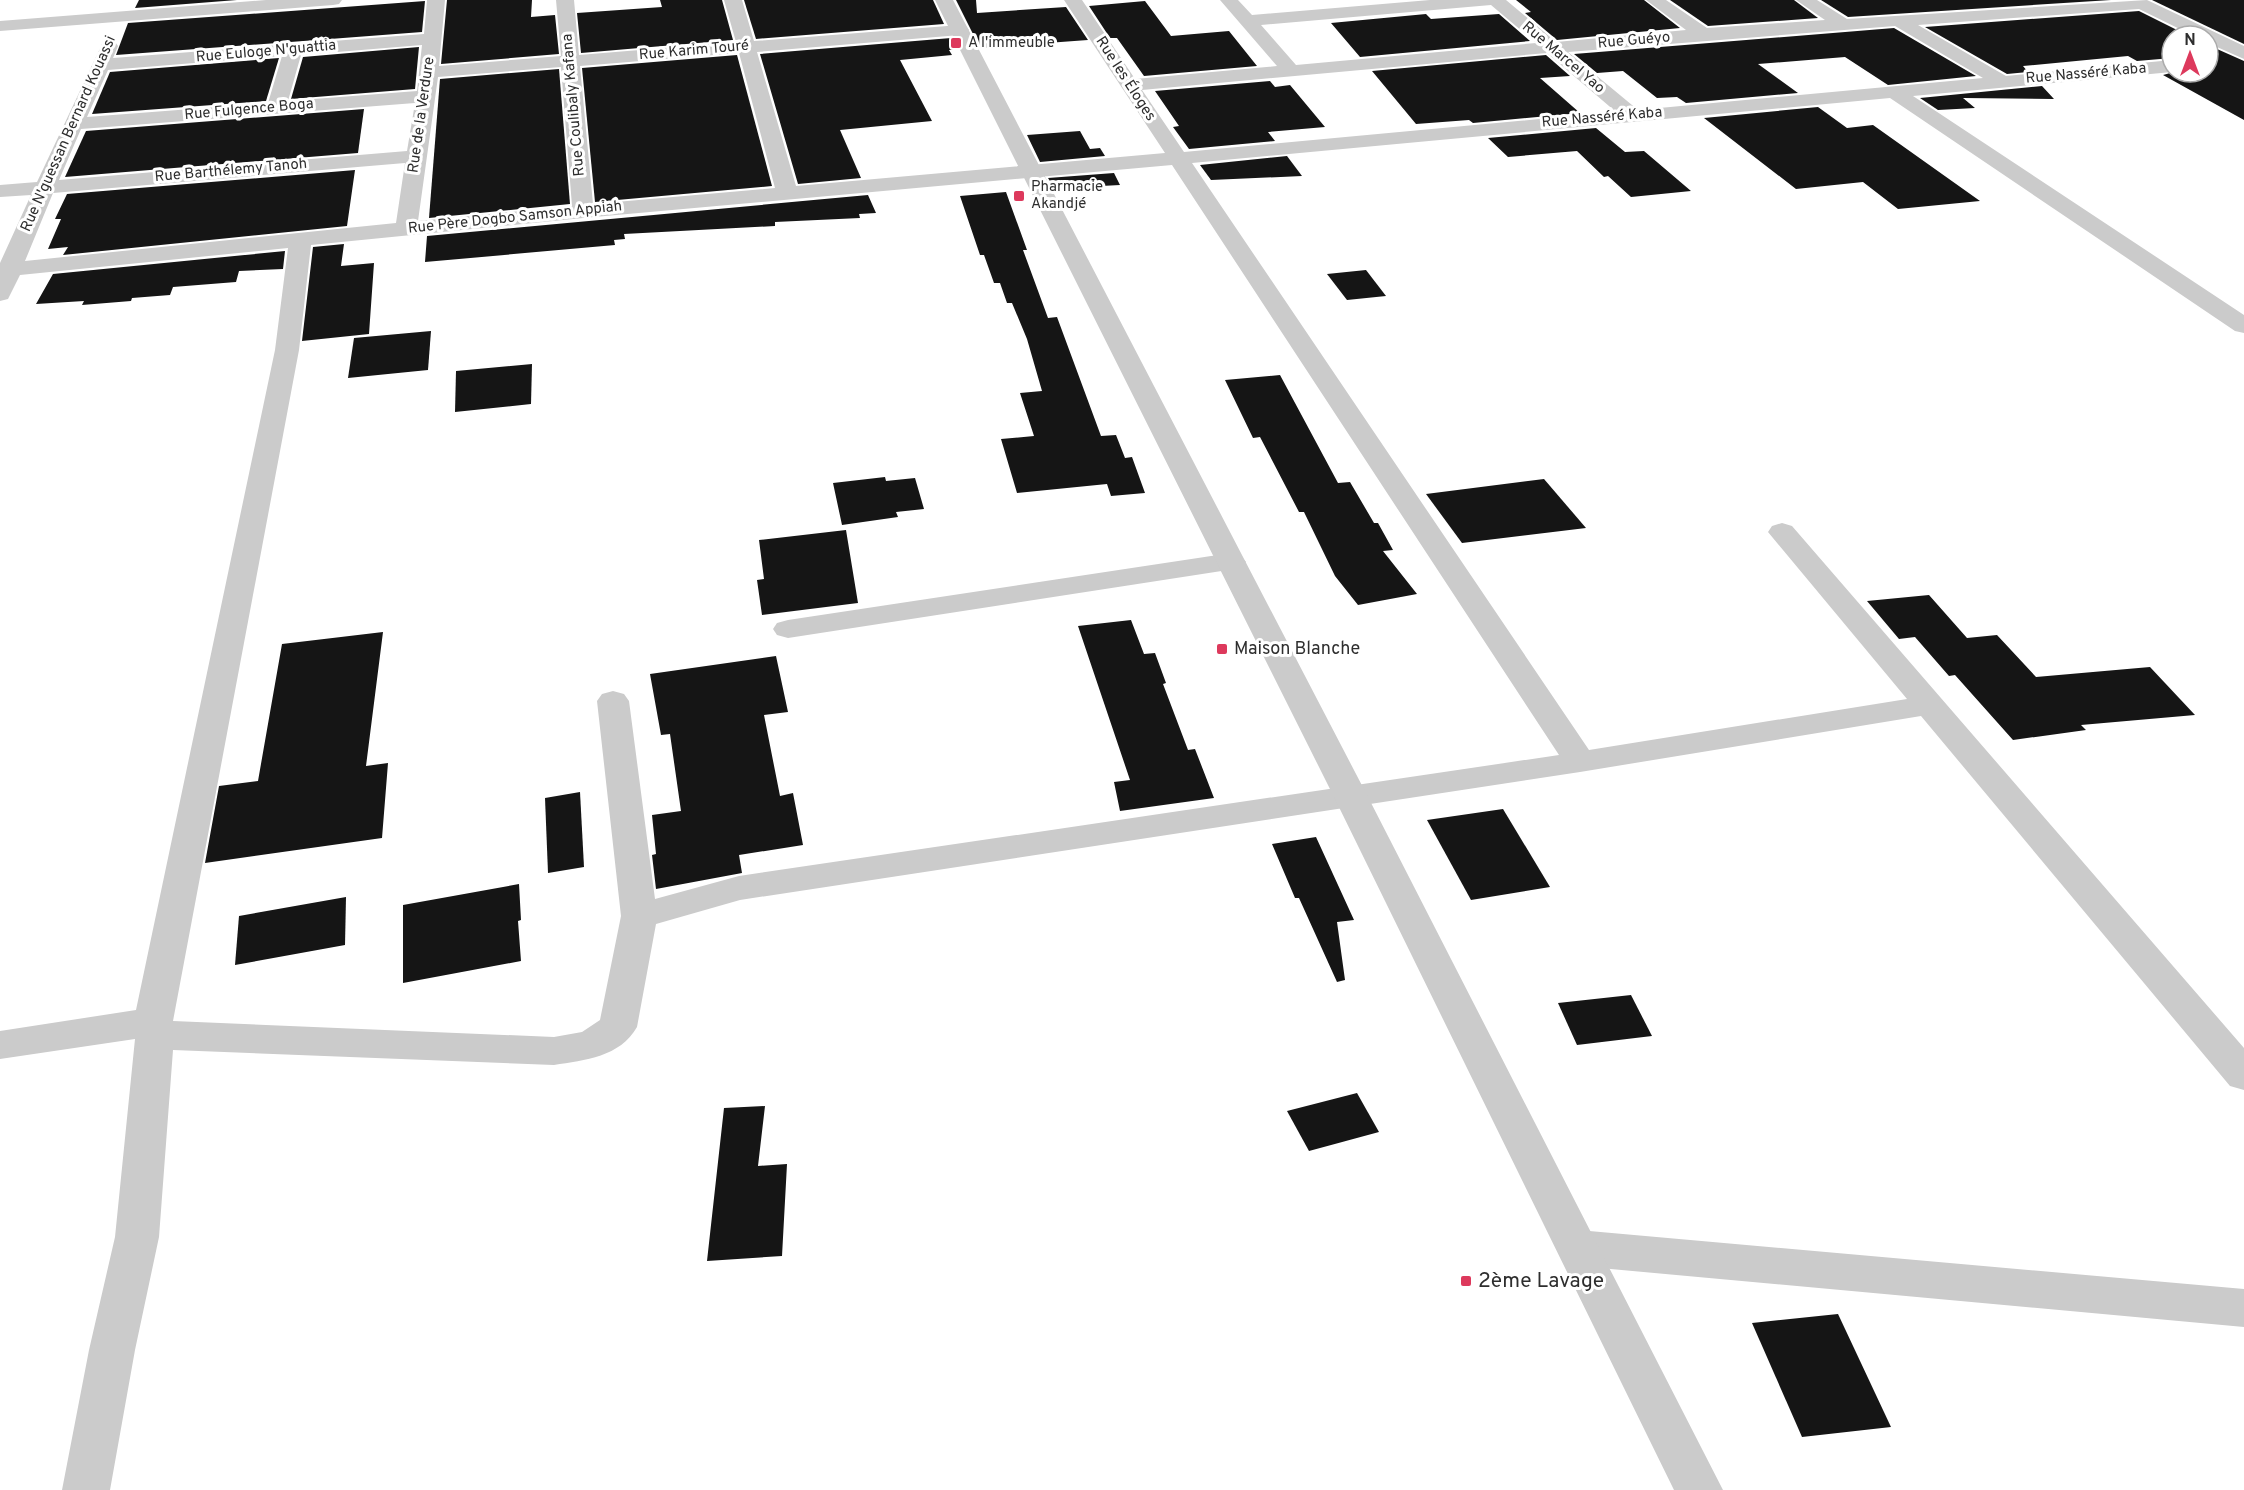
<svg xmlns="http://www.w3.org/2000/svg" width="2244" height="1490" font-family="Overpass,sans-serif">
<rect width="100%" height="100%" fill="#fff"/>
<g fill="#151515">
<polygon points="139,0 237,0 135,8"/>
<polygon points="447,0 532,0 531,17 555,15 559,54 441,64"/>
<polygon points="660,0 722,0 733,40 581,53 577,13 662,7"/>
<polygon points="744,0 933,0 944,24 756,39"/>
<polygon points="956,0 976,0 977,13 1066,7 1088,40 980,48"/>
<polygon points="1516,0 1644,0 1680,28 1557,40 1525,13 1531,12"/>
<polygon points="1670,0 1794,0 1818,18 1708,26"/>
<polygon points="1821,0 2111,0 1848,17"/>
<polygon points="2152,0 2244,0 2244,44"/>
<polygon points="425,1 422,32 116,55 128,23"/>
<polygon points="1145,1 1171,36 1229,31 1257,66 1144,76 1117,38 1110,38 1089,6"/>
<polygon points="2139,11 2189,36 2172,36 2172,58 2137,61 2128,56 2023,66 2028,72 2007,74 1925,27"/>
<polygon points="1426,14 1431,19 1499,14 1530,41 1360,57 1331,23"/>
<polygon points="1894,28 1976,76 1888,85 1845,57 1758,64 1798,93 1686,103 1677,97 1657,98 1623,71 1597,73 1574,54"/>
<polygon points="951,38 957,49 949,50 952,55 900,60 932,121 840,130 861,178 798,184 760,54"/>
<polygon points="2208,45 2244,61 2244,120 2163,75 2174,72 2208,72"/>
<polygon points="419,47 415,89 291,99 303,57"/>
<polygon points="737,55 772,186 595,202 582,68"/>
<polygon points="1546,55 1570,76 1540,78 1580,113 1473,123 1469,120 1416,124 1372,71"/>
<polygon points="279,58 266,101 92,114 110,72"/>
<polygon points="559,69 570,204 429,218 440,79"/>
<polygon points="1270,81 1275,87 1290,85 1325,127 1268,132 1275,141 1189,149 1173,127 1179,126 1155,91"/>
<polygon points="2042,86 2054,99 1963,98 1975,108 1938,110 1920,98"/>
<polygon points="1818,107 1847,128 1873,125 1980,201 1898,209 1863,182 1796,189 1704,118"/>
<polygon points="364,109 358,153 65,177 86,131"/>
<polygon points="1596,128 1625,152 1644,151 1691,191 1631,197 1608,176 1604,177 1577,151 1508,157 1488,138"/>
<polygon points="1080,131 1090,149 1100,148 1105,156 1040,162 1027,135"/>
<polygon points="1287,156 1302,176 1211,180 1200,165"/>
<polygon points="355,170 347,226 63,255 68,247 48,249 61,219 55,219 67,194"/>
<polygon points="1114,173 1120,185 1064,188 1063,186 1053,186 1048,178"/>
<polygon points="1006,192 1027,250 1023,250 1048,318 1057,317 1101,436 1116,435 1125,458 1132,457 1145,493 1111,496 1107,484 1017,493 1001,439 1034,436 1020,393 1042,391 1027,339 1012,303 1007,303 1000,283 994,283 984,255 980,255 960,196"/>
<polygon points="868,195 876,213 859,214 860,218 775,222 775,226 624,234 625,239 614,240 615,245 425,262 427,236"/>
<polygon points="344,244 341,266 374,263 369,334 302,341 313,247"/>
<polygon points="285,251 283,269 239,271 236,282 173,287 170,295 132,298 131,301 82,305 84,301 36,304 53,274"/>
<polygon points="1366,270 1386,296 1347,300 1327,274"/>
<polygon points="431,331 428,370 348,378 354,338"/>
<polygon points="532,364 531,404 455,412 456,371"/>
<polygon points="1280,375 1338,483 1350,482 1374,523 1378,523 1393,550 1383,551 1417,594 1358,605 1335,576 1304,512 1299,512 1260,437 1253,438 1225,380"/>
<polygon points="885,477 886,481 915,478 924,509 896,512 898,517 842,525 833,483"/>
<polygon points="1544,479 1586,528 1462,543 1426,494"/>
<polygon points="846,530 858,603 762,615 757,580 764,579 759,540"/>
<polygon points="1929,595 1967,638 1997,635 2036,677 2150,667 2195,715 2081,725 2086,730 2013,740 1955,675 1949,676 1915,637 1899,639 1867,601"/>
<polygon points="1131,620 1144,654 1155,653 1166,683 1163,684 1188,750 1195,749 1214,798 1120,811 1114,782 1130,780 1078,626"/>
<polygon points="383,632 366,766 388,763 382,838 205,863 219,786 258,781 282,644"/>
<polygon points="776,656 788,712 764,715 780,796 793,793 803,845 739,855 742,873 656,889 652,855 656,854 652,815 681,811 670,734 661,735 650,674"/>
<polygon points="580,792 584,867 548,873 545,798"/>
<polygon points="1503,809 1550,887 1471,900 1427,820"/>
<polygon points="1316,837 1354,920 1337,922 1345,980 1337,982 1299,898 1295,898 1272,844"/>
<polygon points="519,884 521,920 518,921 521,961 403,983 403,905"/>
<polygon points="346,897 345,945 235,965 239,916"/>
<polygon points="1631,995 1652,1036 1577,1045 1558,1003"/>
<polygon points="1357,1093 1379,1132 1309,1151 1287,1111"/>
<polygon points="765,1106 758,1166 787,1164 782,1256 707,1261 724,1108"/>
<polygon points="1838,1314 1891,1427 1802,1437 1752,1323"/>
</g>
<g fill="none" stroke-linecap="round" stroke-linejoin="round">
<g fill="#cbcbcb" fill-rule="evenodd">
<polygon points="266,0 342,0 339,4 333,5 0,31 0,21"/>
<path d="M427,0H445L439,66L561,56L556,0H574L579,55L736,42L724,0H742L754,41L960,25L966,26L969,30L966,34L960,35L757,52L796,186L1165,153L1064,0H1082L1135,79L1277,66L1220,0H1238L1252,15L1430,0H1506L1556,42L1686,30L1646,0H1666L1707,28L1825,20L1796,0H1817L1847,19L2147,0L2244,46V59L2208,43V36H2194L2139,9L1918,25L2006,76L2172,60V72L1913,96L2244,315V333L2235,331L1890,98L1192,163L1589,750L1907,699L1768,532L1772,526L1782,523L1792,526L2244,1048V1090L2230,1086L1921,716L1580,772L740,900L656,924L637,1027C620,1057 585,1060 554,1065L173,1050L159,1237L135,1350L110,1490H62L89,1350L115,1237L135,1039L0,1059V1031L136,1010L275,350L288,248L20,275L8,299L0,301V263L31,195L0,197V185L37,182L103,42H115L118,46L113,58L424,34ZM1491,5L1536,43L1296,65L1261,25ZM1895,26L1983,78L1638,110L1568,52ZM422,45L417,91L288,101L301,55ZM739,53L775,188L593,204L580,66ZM1547,53L1616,112L1184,152L1142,90ZM282,56L268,103L87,117L108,70ZM561,67L572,206L418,221L438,77ZM415,103L407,151L59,180L81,129ZM405,163L396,223L25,261L53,193ZM1172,165L1559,755L739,876L655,899L629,701L624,694L613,691L602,694L597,701L621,916L600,1020L582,1032L554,1037L173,1021L299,350L311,245L583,218Z"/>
<polygon points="1231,553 1241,556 1246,562 1241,568 788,638 777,635 773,629 777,623 788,620"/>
<polygon points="1578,1230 2244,1289 2244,1327 1578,1266 1563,1261 1556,1248 1563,1235"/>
</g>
<polygon fill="#cbcbcb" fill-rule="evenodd" points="935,0 953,0 1368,797 1723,1490 1674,1490 1334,797"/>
</g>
<g fill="#dd395c" stroke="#fff" stroke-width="2">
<rect x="950" y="37" width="12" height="12" rx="3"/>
<rect x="1013" y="190" width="12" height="12" rx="3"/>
<rect x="1216" y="643" width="12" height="12" rx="3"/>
<rect x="1460" y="1275" width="12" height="12" rx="3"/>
</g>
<g text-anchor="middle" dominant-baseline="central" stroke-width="6" stroke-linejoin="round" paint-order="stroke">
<g font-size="15" fill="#2e2e2e" stroke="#fff">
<text transform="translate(1634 41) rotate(-5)">Rue Guéyo</text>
<text transform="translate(694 51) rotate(-5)">Rue Karim Touré</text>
<text transform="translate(266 52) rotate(-5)">Rue Euloge N'guattia</text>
<text transform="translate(1563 58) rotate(40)">Rue Marcel Yao</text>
<text transform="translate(2086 74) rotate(-5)">Rue Nasséré Kaba</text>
<text transform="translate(1125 79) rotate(57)">Rue les Éloges</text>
<text transform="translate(574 105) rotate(-95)">Rue Coulibaly Kafana</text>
<text transform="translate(249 110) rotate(-5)">Rue Fulgence Boga</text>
<text transform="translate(422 115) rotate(-82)">Rue de la Verdure</text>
<text transform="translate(1602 118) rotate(-5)">Rue Nasséré Kaba</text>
<text transform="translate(69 134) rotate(-66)">Rue N'guessan Bernard Kouassi</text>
<text transform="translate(231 171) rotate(-5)">Rue Barthélemy Tanoh</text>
<text transform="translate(515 218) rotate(-6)">Rue Père Dogbo Samson Appiah</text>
</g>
<g font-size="15" fill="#2e2e2e" stroke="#fff" text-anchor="start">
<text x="968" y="43">A l'immeuble</text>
<text x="1031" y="187">Pharmacie<tspan x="1031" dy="17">Akandjé</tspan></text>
</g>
<g font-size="18" fill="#2e2e2e" stroke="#fff" text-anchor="start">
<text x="1234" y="649">Maison Blanche</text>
</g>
<g font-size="21" fill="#2e2e2e" stroke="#fff" text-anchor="start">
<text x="1478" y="1281">2ème Lavage</text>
</g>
</g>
<g transform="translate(2190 54)"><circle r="28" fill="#ffffff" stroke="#ababab" stroke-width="1.5"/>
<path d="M0-4.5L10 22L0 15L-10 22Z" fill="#dd395c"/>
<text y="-9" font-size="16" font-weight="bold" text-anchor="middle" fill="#2e2e2e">N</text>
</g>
</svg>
